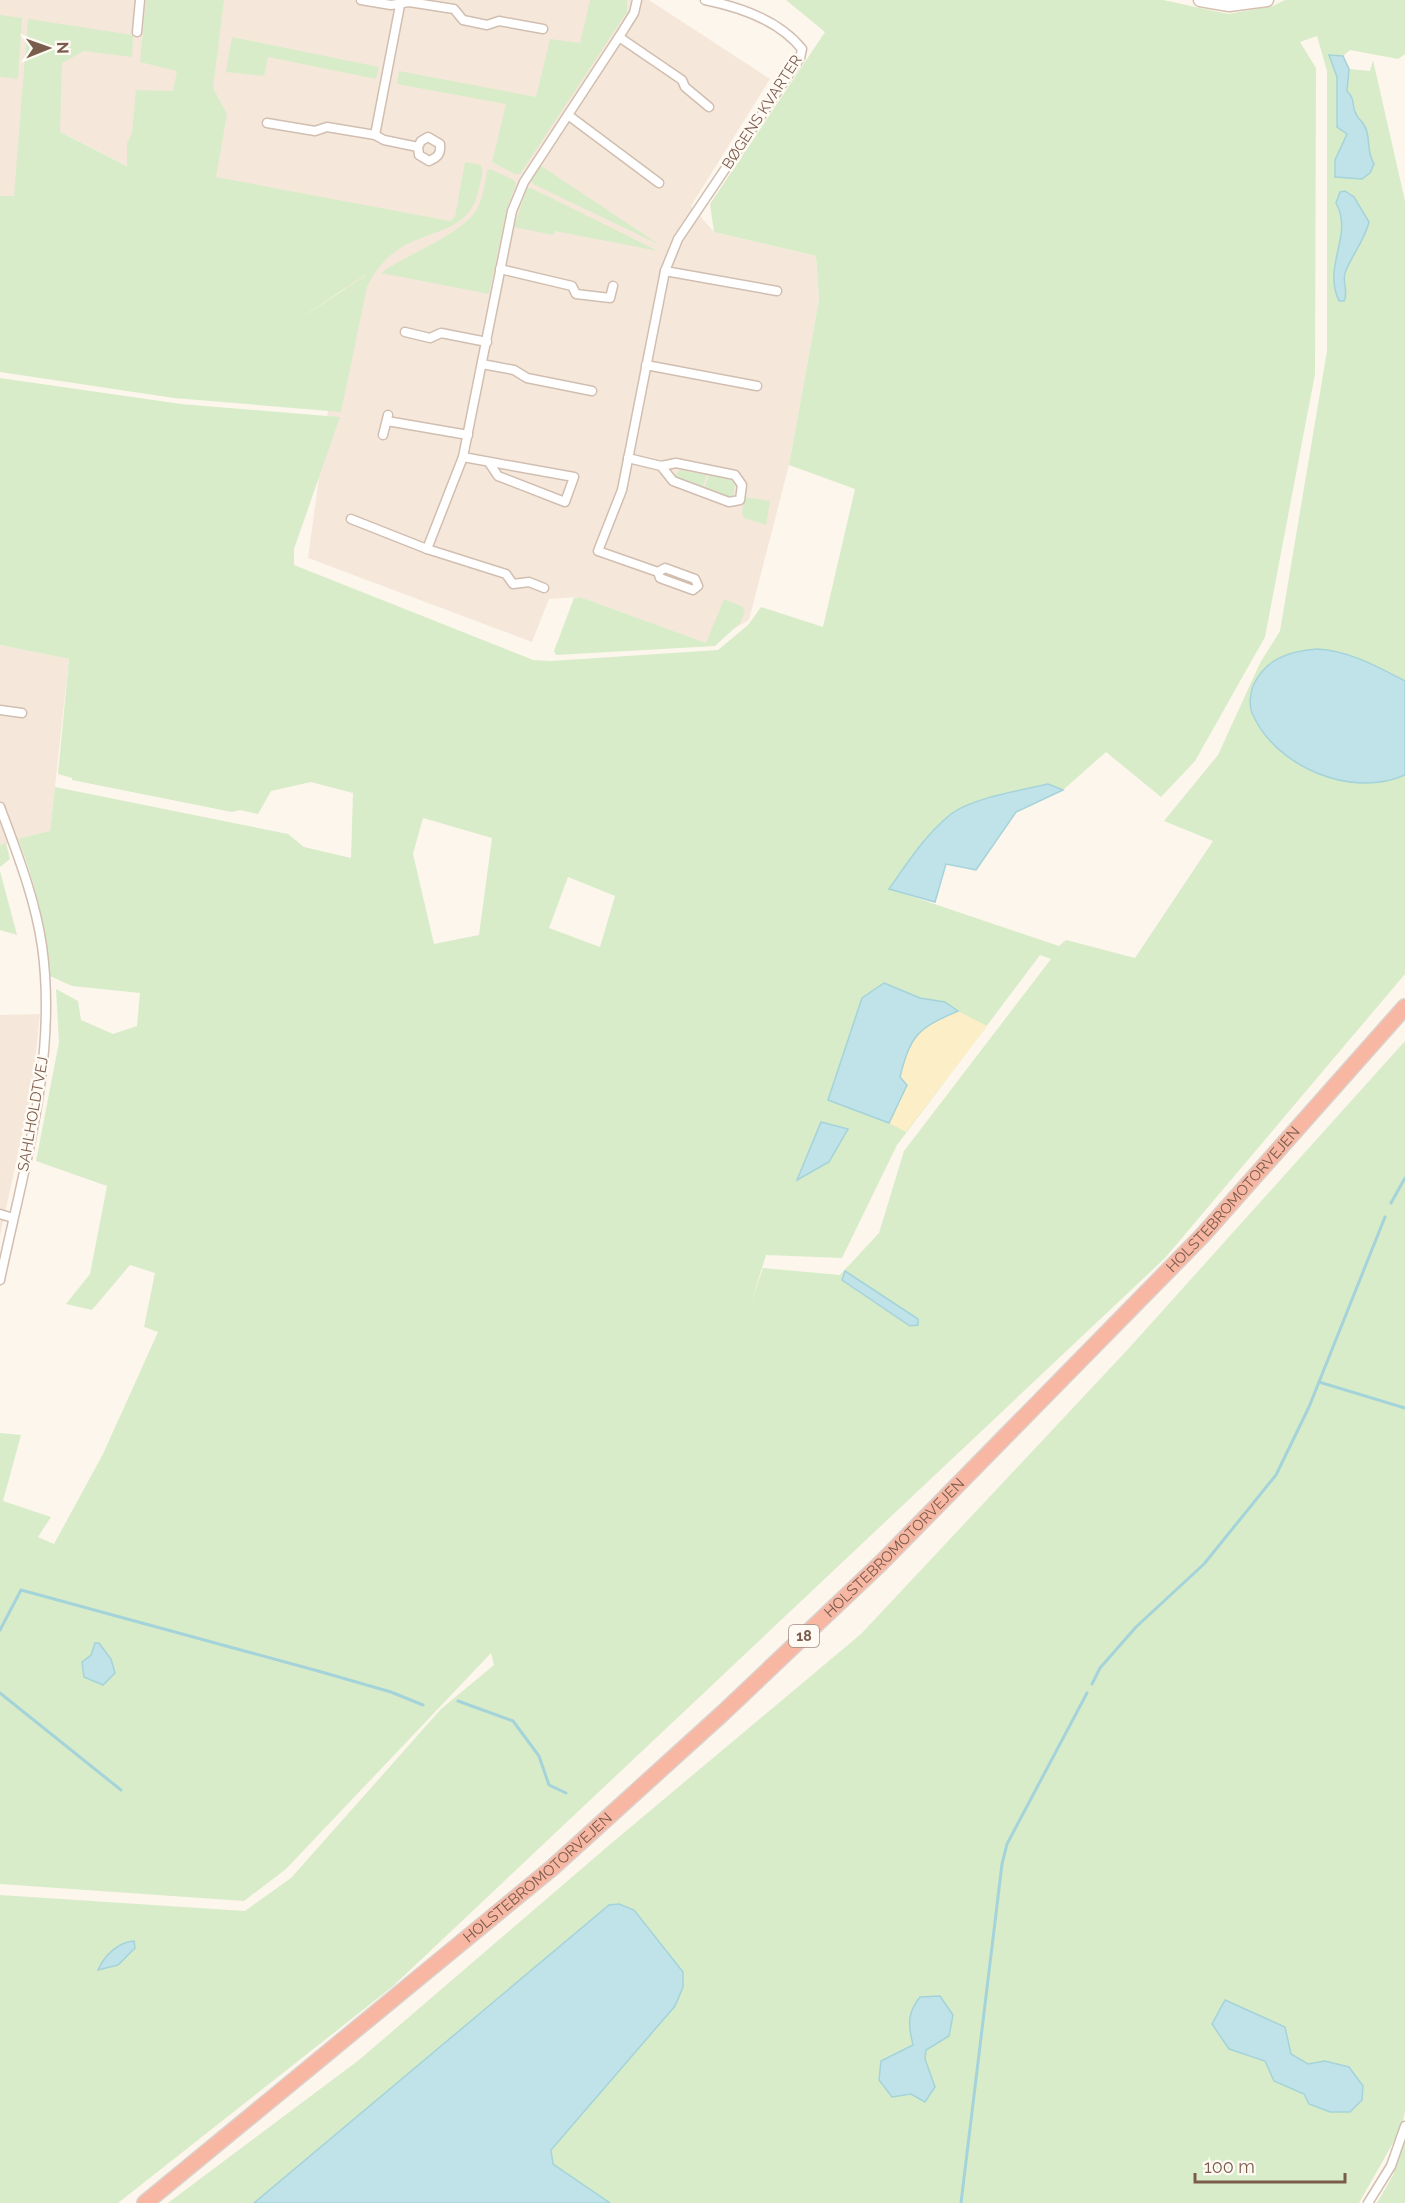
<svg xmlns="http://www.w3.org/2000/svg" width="1405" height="2203" font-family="Raleway,sans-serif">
<rect width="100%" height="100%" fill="#fdf6ec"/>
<g fill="#f5e8da">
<polygon points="0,0 649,0 770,79 691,206 714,232 816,256 819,299 789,465 749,620 708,644 580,597 549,599 532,642 308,558 345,286 376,269 128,166 60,132 14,196 0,200"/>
<polygon points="0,645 69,659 50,832 0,845"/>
<polygon points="40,1014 32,1090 0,1236 0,1015"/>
</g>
<g fill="#d8ecc9" fill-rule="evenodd">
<path d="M146,0H224L213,88L227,114L216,177L450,221L455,217L465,162L481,165C484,173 481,180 479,188C470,234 431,228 399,249C384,259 375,271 367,287L341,412L174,398L0,372V196H14L28,19L133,35L132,57L84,51L62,63L60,132L127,166V143L132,133L136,90L173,91L177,71L140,62ZM365,275V276L290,325Z"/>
<polygon points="590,0 627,0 627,12 520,174 515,174 492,162 506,104 397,84 399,71 536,97 550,39 580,43"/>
<path d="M786,0H1163L1228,14L1273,6L1285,0H1405V54L1398,59L1350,50L1343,56L1349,69L1370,71L1373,60L1405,201V974L1165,1258L392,1987L118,2203H0V1895L245,1911L291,1878L441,1709L494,1665L491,1653L286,1869L244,1901L0,1884V1433L21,1435L3,1501L51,1517L38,1537L54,1544L103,1454L158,1332L144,1327L155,1273L130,1265L92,1310L66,1304L90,1274L107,1186L36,1161L59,1042L56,989L78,1001L81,1020L113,1034L137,1026L140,993L72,986L50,976C45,927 36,884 18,839L50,831L55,787L288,834L304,847L351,858L353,793L311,782L271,791L258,814L240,810L232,812L72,780V778L58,774L69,659L0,645V378L181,404L340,417L294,549V565L533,660L551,661L718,650L748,625L761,607L823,627L855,489L789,465L819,299L816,256L714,232L710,204L825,32ZM1317,36L1327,71V351L1280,631L1260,663L1218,755L1164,821L1213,841L1135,958L1066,940L1059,946L890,889L1000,794L1048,784L1063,790L1106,752L1161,797L1195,761L1265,637L1315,374L1316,68L1300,42ZM423,818L492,838L479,935L434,944L413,854ZM568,877L615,896L600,947L549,928ZM1040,955L1051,959L904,1151L879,1233L840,1275L763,1268L751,1303L766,1255L842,1258L897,1145Z"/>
<polygon points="0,15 22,18 18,79 0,77"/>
<polygon points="232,37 379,67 376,79 268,57 264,76 226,72"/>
<polygon points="541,166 660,245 533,184 531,180"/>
<path d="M490,169L514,180L516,184L507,208L489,294L381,273C408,253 465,234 478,207C483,197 485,182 487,171Z"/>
<polygon points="527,188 531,188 658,251 555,231 553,235 514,227"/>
<polygon points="680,470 707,475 702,488 674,476"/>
<polygon points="709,475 732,480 735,485 733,496 729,498 704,489"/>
<polygon points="744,497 770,501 766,525 744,518 742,513"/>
<polygon points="580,597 706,643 724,599 743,607 745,611 740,623 715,646 556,655 554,651 574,598"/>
<polygon points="6,843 10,859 0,867 0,845"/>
<polygon points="0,871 17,935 0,930"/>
<polygon points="1405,1041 1405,2111 1402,2127 1359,2203 610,2203 553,2164 551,2150 675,2006 683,1987 683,1972 609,1905 254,2203 168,2203 359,2060 614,1841 861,1634 1130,1347"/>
<polygon points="1405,2137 1405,2203 1377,2203 1393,2175"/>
</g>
<path fill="#fcefc7" d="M958,1011L987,1026L906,1132L889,1123L907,1085L900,1077C912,1033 919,1029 958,1011Z"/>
<g fill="#bfe3e8" stroke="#a5d3da" stroke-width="1.5">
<path d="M1329,55L1343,56L1349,69L1347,91C1357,101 1350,105 1357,116C1361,122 1365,123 1367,132C1370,144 1367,152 1374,164L1370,173L1362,179L1335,177V160L1347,134L1337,127V77Z"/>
<path d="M1345,191L1354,197L1369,222C1365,240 1351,256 1345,273C1342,283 1349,293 1344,301H1339C1322,265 1354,236 1336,203L1340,192Z"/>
<path d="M1317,649C1350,651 1376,666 1405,681V775C1352,799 1275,767 1252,713C1249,705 1250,694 1253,686C1265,659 1289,651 1317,649Z"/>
<path d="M1048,784L1063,790L1016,812L976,870L946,864L935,902L889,889C908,862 926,834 951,814C972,798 1022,790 1048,784Z"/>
<path d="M884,983L920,998L945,1002L958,1011C919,1028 911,1033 900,1077L907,1085L889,1123L828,1100L862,998Z"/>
<polygon points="821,1122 848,1129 829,1162 797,1180"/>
<polygon points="845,1271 918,1319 918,1325 910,1326 842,1280"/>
<polygon points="95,1643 99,1643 111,1659 115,1673 103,1685 84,1677 82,1662 91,1655"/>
<polygon points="619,1904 634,1910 683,1972 683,1987 675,2006 551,2150 553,2164 610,2203 254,2203 609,1905"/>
<path d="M134,1941L135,1948L118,1965L98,1970C104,1956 118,1942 134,1941Z"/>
<path d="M940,1996L953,2015L949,2036L926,2050L925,2059L935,2087L925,2102L911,2094L892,2097L879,2080L881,2061L913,2045C908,2025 907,2013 920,1997Z"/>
<polygon points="1225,2000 1285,2027 1291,2054 1308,2064 1325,2061 1349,2067 1363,2086 1362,2100 1350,2112 1330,2112 1309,2104 1304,2094 1274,2081 1265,2061 1229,2049 1212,2024"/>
</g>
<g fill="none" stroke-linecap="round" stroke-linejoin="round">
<g stroke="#a5d3da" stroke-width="3">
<polyline points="1391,1203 1405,1178"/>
<polyline points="1319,1382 1405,1408"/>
<polyline points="0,1630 21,1590 318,1671 391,1692 423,1705"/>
<polyline points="1092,1684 1100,1668 1136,1627 1204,1564 1276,1475 1309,1407 1385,1217"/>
<polyline points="0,1693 121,1790"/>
<polyline points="458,1701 513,1721 539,1756 549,1785 566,1793"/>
<polyline points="961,2203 1002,1864 1007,1844 1087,1693"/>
</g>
<g stroke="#d1beb0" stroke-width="11">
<g id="street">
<polyline points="361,0 391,5 409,2 454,9 463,20 487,25 499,21 543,29"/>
<polyline points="137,32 140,0"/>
<polyline points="619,37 682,80 685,87 709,107"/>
<polyline points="568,115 659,183"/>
<path d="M267,123L315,131L327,127L375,135L384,140L418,147L419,155L429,161C438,157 441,154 440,144L428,137L421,141L418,147"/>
<polyline points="375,135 401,0"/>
<polyline points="500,269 572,286 576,294 610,298 613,286"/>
<polyline points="665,271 777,291"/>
<polyline points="405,332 430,338 441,333 487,342"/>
<polyline points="482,364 514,370 527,378 592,391"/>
<polyline points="646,365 757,386"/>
<polyline points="387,421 468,435"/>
<polyline points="383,435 388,415"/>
<polyline points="463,457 574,477 565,502 498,476 490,464"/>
<polyline points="628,458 661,466 676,463 735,475 742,485 740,500 729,502 673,481 661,466"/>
<polyline points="351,519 427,549"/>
<path d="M658,572L665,568L695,579L698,586L693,590L660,578L658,572L598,551L622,490L665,271L678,239L800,58L802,49C779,20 740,7 705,0"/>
<polyline points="544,588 529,582 513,584 506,574 427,549 463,457 512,211 524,182 619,37 634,13 637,0"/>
<polyline points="0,710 22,713"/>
<path d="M0,807C17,853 35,898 42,946C58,1059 23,1170 0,1280"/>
<polyline points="0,1214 13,1218"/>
<polyline points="1368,2203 1391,2166 1405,2126"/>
</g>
</g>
<g stroke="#d6c0b0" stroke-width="15">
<polyline id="secondary" points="1200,0 1229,5 1267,0"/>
</g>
<g stroke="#dad1cd" stroke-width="18">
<g id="highway">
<path id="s1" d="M145,2203L552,1868L724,1712L881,1563L1202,1236L1405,1007"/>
</g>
</g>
<use href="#street" stroke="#fff" stroke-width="8"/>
<use href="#secondary" stroke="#fff" stroke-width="12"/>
<use href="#highway" stroke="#f7b7a3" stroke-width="15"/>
</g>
<g text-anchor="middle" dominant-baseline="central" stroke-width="5" stroke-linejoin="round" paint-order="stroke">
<rect fill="#fffaf3" stroke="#a28b7f" stroke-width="1.5" x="789" y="1625" width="30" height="22" rx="4.5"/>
<g font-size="14" font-weight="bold" fill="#7a5c4d">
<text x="804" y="1636">18</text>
</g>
<g font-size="15" fill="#7a5c4d" stroke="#fffaf3">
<text transform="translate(762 112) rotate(-57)">BØGENS KVARTER</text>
<text transform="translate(33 1114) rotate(-80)">SAHLHOLDTVEJ</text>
<text stroke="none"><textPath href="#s1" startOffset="1482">HOLSTEBROMOTORVEJEN</textPath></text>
<text stroke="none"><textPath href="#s1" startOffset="996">HOLSTEBROMOTORVEJEN</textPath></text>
<text stroke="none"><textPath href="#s1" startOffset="510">HOLSTEBROMOTORVEJEN</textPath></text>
</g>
</g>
<g transform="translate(48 48) rotate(89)" stroke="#fffaf3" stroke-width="4.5" paint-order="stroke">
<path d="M0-4.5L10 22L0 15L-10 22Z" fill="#7a5c4d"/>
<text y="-9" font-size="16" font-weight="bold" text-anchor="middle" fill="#7a5c4d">N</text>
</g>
<path d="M1195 2173v9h150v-9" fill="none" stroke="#7a5c4d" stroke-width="3"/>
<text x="1204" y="2173" font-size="18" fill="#7a5c4d" stroke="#fffaf3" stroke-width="4.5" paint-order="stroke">100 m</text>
</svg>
